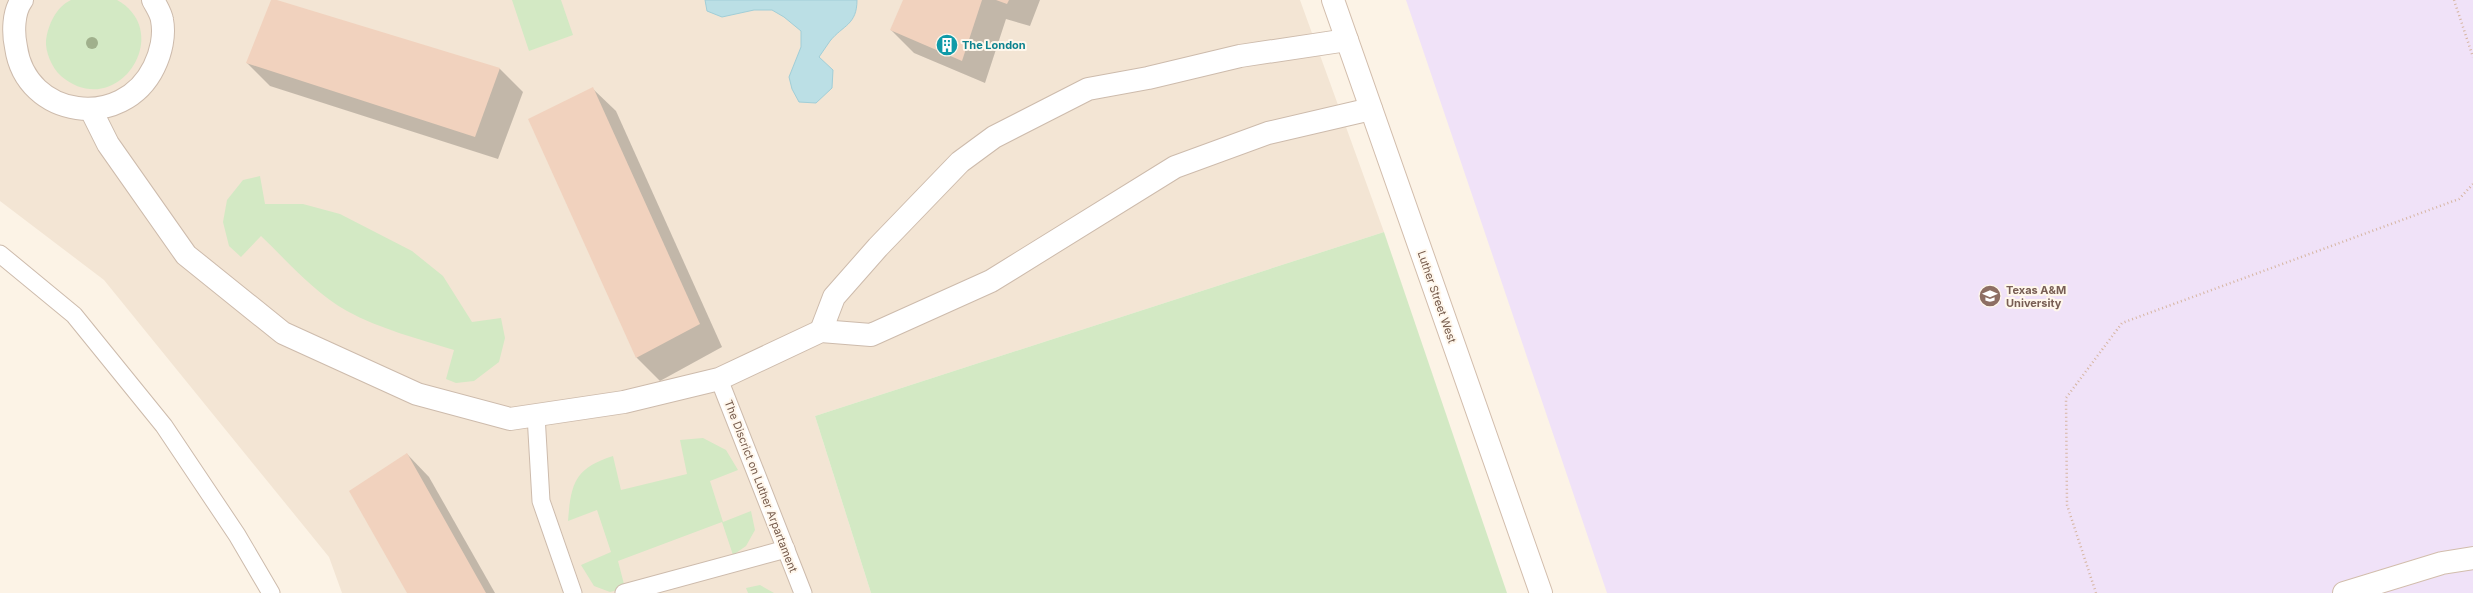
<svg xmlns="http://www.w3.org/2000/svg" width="2473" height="593" font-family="Inter,sans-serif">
<rect width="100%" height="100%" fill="#fcf3e6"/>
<polygon fill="#f3e5d4" points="0,0 1300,0 1384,232 815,416 871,593 342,593 329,557 104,280 0,201"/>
<polygon fill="#f0e2f8" points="1406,0 2473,0 2473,593 1607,593"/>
<g fill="#d3e9c4">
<path d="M71,0H117C176,33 116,123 61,76C52,68 45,52 46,40C48,25 56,7 71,0Z"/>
<polygon points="512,0 561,0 573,35 529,51"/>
<path d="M260,176L265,204H303L340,214L412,251L443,276L472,322L501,318L505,338L499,362L474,381L456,383L446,379L454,350C419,339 380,329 347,311C315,293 288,262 261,236L241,257L229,246L223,222L227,200L243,180Z"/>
<polygon points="1384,232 1507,593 871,593 815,416"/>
<path d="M703,438L726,450L738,470L710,481L723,522L751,511L755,530L746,546L733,555L722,522L618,561L625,588L610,592L594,586L581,565L611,552L597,510L568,521C571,483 575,468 613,456L621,490L687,474L680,440Z"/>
<polygon points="760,585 774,593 748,593 746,588"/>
</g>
<path fill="#bbdfe5" stroke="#a1ced7" d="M705,0H857C857,25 843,25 830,41C826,46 823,52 819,57L833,70L832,88L816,103L799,102L792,89L789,77L801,47V31L784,17L772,10H754L722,17L707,11Z"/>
<g fill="#0003">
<polygon points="272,0 500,69 523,92 498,159 270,86 247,63"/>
<polygon points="904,0 1040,0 1030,26 1006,19 985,83 914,53 891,30"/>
<polygon points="593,89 616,111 722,347 660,381 637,358 530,119"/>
<polygon points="407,454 429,477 495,593 408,593"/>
</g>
<g fill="#f1d2be">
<polygon points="271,0 277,0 500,68 475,137 246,63"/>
<polygon points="903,0 982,0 962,61 890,30"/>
<polygon points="996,0 1009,0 1007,4"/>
<polygon points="593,87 700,324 636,358 528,119"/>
<polygon points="407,453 486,593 407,593 349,491"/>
</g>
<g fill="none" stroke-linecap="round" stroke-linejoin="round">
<g stroke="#cdbbac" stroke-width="19">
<g id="lane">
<polyline points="0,254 74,315 164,426 237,535 271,593"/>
<polyline points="719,379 803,593"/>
<polyline points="536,415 541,501 573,593"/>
<polyline points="624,593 786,549"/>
</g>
</g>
<g stroke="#cdbbac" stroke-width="24">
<g id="street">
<path d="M22,0C13,12 13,33 16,47C26,119 123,131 154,67C161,53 165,35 162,20C161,13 156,6 153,0"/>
<polyline points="91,110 108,144 186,255 283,333 417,394 510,419 624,402 719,379 821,331 871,335 991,281 1175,167 1268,133 1371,109"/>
<polyline points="821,331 834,297 878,247 960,162 994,137 1088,89 1148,78 1240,56 1347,40"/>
</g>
</g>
<g stroke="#d2bdac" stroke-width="24">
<g id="secondary">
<polyline points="1333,0 1541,593"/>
<polyline points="2344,593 2442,563 2473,558"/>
</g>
</g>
<g stroke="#d6b5a1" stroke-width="2.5" stroke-dasharray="1 3" stroke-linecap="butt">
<polyline points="2454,0 2473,57"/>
<polyline points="2096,593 2067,505 2066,398 2122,323 2459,199 2473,184"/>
</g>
<use href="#lane" stroke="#fff" stroke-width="17"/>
<use href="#street" stroke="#fff" stroke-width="22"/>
<use href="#secondary" stroke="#fff" stroke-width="22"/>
</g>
<circle fill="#a0b08c" cx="92" cy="43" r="6"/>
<defs>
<g id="building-disc" transform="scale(1.15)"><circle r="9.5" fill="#0f9aa8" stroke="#fff7ec"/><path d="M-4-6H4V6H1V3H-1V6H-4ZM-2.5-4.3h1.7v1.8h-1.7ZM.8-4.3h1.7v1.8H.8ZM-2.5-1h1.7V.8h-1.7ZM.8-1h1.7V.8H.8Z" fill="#fff"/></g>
<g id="university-disc" transform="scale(1.15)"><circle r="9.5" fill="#8d6e63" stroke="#fff7ec"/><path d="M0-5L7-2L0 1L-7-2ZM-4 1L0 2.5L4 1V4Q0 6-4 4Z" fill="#fff"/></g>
</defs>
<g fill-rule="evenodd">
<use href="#building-disc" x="947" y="45"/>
<use href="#university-disc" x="1990" y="296"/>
</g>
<g text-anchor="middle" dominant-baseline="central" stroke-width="4" stroke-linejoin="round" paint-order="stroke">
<g font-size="11" font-weight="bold" fill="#0d838f" stroke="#fff7ec" text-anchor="start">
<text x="962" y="45">The London</text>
</g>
<g font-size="11" font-weight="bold" fill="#785e54" stroke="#fff7ec" text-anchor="start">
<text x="2006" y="290">Texas A&amp;M<tspan x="2006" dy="13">University</tspan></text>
</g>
<g font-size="11" fill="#755a4b" stroke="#fff7ec">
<text transform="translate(1437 297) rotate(71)">Luther Street West</text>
<text transform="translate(761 486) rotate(69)">The Discrict on Luther Arpartament</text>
</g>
</g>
</svg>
